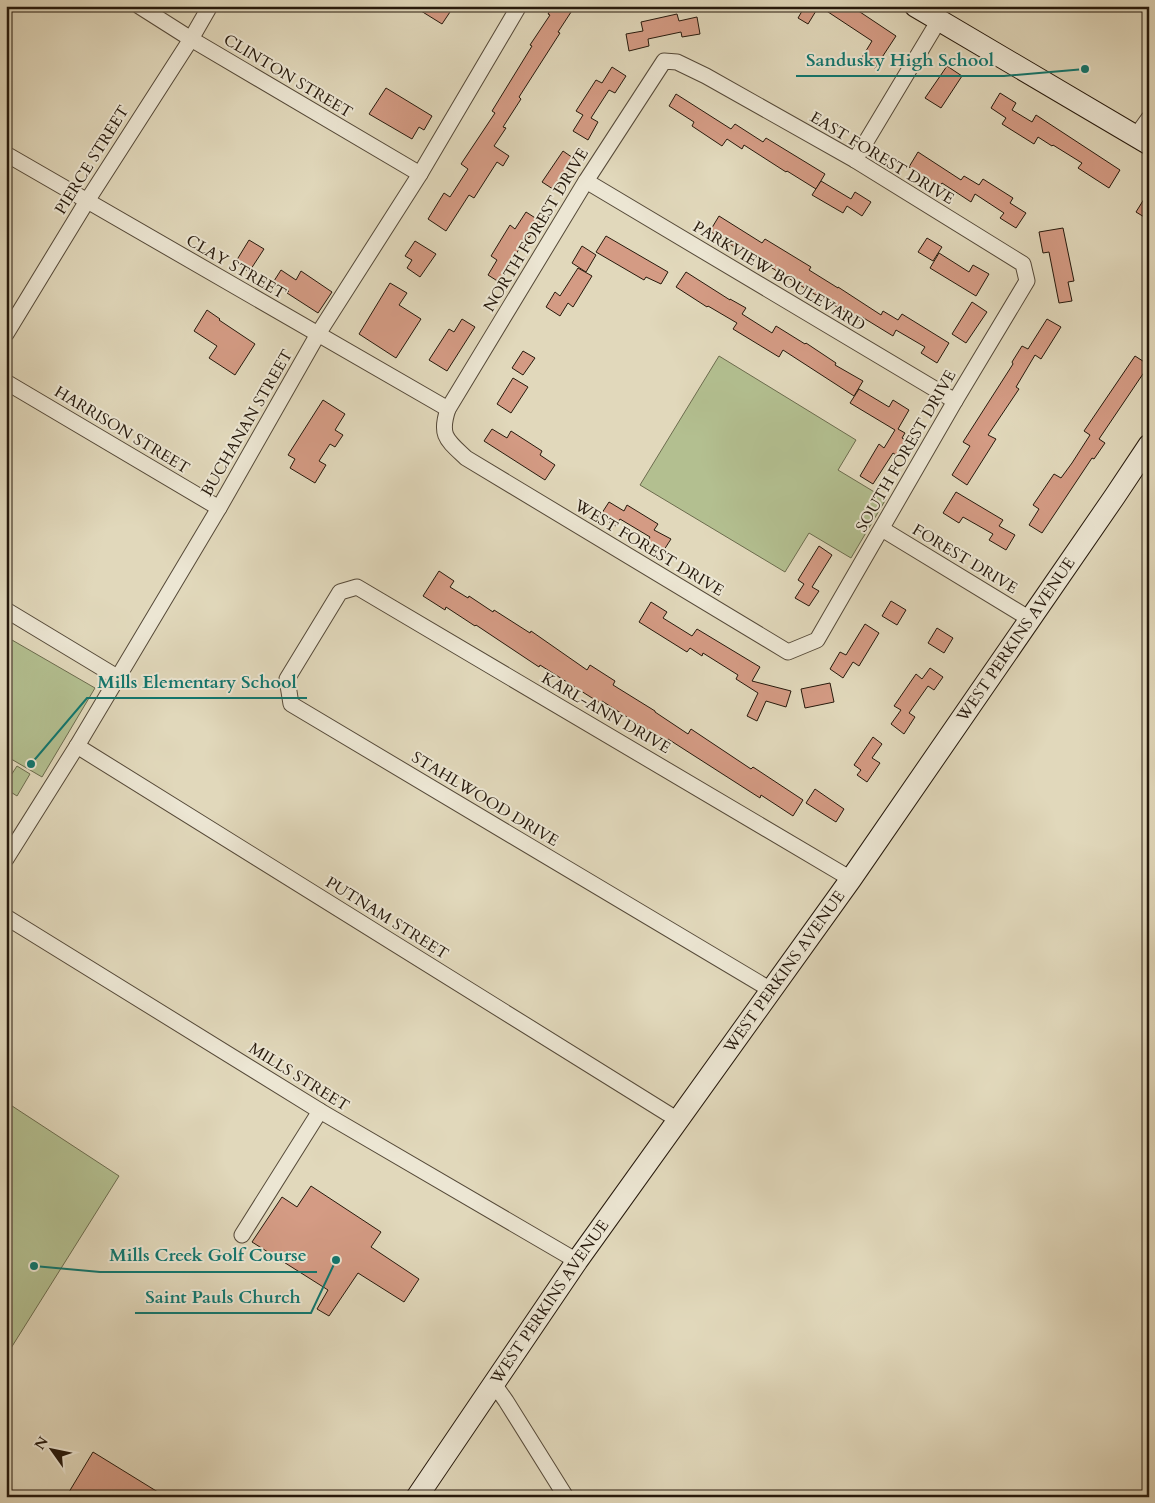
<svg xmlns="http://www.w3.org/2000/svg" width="1155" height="1503" font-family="Cardo,serif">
<rect width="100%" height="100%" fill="#e1d8bb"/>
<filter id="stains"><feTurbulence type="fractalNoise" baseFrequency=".004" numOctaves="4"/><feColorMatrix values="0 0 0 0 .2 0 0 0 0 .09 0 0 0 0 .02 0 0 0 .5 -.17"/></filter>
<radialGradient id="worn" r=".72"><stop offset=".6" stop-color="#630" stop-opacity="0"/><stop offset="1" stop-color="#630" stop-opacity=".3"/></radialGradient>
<g fill="#b3bf90" stroke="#6c6c4e">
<polygon points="719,356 856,440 838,470 886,499 851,558 809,533 785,572 640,485"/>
<polygon points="12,640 95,688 42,777 6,756 6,651"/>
<polygon points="17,766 30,774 17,796 6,789 6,783"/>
<polygon points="6,1102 119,1176 6,1356"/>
</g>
<g fill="#d49b84" stroke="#26190c">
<polygon points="413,6 454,6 442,24"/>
<polygon points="553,6 575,6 558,32 560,33 519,97 521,99 503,127 506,128 494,146 509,156 503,166 497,162 474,198 469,195 446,231 428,219 444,193 450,197 468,169 461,164 495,113 492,111 532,46 530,45 550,15 548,14"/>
<polygon points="805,6 819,6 808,24 798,18"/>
<polygon points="819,6 851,6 896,36 875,68 861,59 872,41"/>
<polygon points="677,14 679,21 697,17 700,34 682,37 681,32 648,39 649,46 629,51 626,34 643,31 641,22"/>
<polygon points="947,66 962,76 941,108 925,98"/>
<polygon points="612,67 626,76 615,93 609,90 591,118 598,122 588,140 573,131 583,115 576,111 596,80 602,83"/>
<polygon points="386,88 432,116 424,130 419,127 412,139 369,114"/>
<polygon points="1000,93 1016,103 1012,110 1032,122 1036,115 1120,170 1109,188 1078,168 1082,163 1053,145 1052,146 1038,137 1034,144 1002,124 1006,118 991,108"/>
<polygon points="676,94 731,129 735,124 763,142 766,138 825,174 816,189 787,171 786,172 744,145 742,149 727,139 722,146 692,126 694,122 669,106"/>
<polygon points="563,151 576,160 556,191 542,182"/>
<polygon points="918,152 961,180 964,176 979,185 983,179 1013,198 1010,203 1026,213 1016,228 1000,218 1004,213 975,194 971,202 942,183 939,187 909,167"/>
<polygon points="821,181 851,199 855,192 871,202 862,216 847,206 843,213 812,195"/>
<polygon points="1149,191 1149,220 1136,212"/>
<polygon points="526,212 540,221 529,238 527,236 499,282 488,275 497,260 491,256 510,225 515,229"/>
<polygon points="719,216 762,243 765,239 811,267 809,270 838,288 838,287 881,315 883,311 898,320 902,314 949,343 937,363 921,353 925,347 896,330 893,336 862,317 859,321 817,294 816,295 741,249 740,251 710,231"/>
<polygon points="1063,228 1074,281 1068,282 1072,301 1059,303 1049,252 1043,253 1039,232"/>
<polygon points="606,236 668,272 661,284 646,277 644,280 596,252"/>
<polygon points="927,238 942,247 933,261 918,252"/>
<polygon points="249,240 264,249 249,272 235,263"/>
<polygon points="415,241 436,254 420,277 407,268 412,260 405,256"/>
<polygon points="582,246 596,255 586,272 572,263"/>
<polygon points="939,253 969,272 973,265 989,274 976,296 930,268"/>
<polygon points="578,268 592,276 573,307 568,303 560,316 546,307 555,292 560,296"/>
<polygon points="281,270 296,280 301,271 332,292 318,313 287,293 289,291 274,281"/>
<polygon points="686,272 730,300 730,299 746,308 742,314 772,333 776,326 805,344 806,343 836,363 835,365 863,381 854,396 783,350 779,357 733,329 737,323 708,306 707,307 676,287"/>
<polygon points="390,283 407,293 399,305 421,319 396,358 359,334"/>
<polygon points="972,302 987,312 966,343 952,334"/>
<polygon points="207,310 220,319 219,320 255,344 235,375 209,358 217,346 194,331"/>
<polygon points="462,319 475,327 447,371 429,360 449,329 454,332"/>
<polygon points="1047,319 1061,327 1041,359 1035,355 1016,387 1019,389 988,435 996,439 967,485 952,475 970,446 963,442 1013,364 1012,362 1022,346 1028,349"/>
<polygon points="523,351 535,358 523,375 512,368"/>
<polygon points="1135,356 1149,365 1099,439 1105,443 1094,459 1092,458 1042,533 1029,525 1039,509 1033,505 1054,474 1061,478 1072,463 1090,435 1084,431"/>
<polygon points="513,378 528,387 511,413 497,404"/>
<polygon points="859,389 889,407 893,400 909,410 898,429 905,433 902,438 908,442 899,457 893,453 873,484 860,476 879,444 884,448 895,430 850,403"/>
<polygon points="323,400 345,414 335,430 343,435 335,447 330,444 319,461 326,465 315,483 290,468 295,459 288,455"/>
<polygon points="492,429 507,438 511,431 542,451 540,455 555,465 545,480 484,441"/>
<polygon points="956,492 1003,520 999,526 1015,535 1006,550 989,540 993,534 963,517 959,523 943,513"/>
<polygon points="609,502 624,511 627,505 658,524 654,530 671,539 662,553 646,544 650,537 620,519 616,526 600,516"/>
<polygon points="819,546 832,555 812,587 819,591 809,606 795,598 804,584 798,580"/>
<polygon points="439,571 454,581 450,587 468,598 469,596 493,612 494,610 530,633 531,631 587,670 590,665 615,681 613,685 655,711 655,712 688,734 691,729 751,769 753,767 803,800 793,816 761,795 760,798 668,739 666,742 602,701 600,703 540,665 539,667 476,625 475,626 446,607 445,610 423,596"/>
<polygon points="891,601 906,610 897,625 882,616"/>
<polygon points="651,602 667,612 663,618 692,636 697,629 760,667 752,681 791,691 786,707 766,701 757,721 747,716 758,693 736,679 738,675 703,653 702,656 690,648 687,652 639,622"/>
<polygon points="865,624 879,633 859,666 853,662 843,678 830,669 840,652 846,655"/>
<polygon points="937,628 953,638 944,653 928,643"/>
<polygon points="930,668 943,677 934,690 928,686 909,713 915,717 904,734 891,724 901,710 894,706 916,674 922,679"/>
<polygon points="830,683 834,702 805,708 801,689"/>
<polygon points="873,737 882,744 872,758 880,763 867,782 857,775 861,770 854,765"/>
<polygon points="815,789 844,809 836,822 806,803"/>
<polygon points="311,1186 381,1232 371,1247 419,1279 404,1302 358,1273 329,1316 317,1309 328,1290 252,1242 282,1197 297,1207"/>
<polygon points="93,1452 166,1497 66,1497"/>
</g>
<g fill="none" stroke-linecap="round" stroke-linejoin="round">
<g stroke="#554938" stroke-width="17">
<g id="street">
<polyline points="139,6 191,39 420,174"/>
<path d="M664,61L677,62L706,76L855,160L1023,264L1027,281L955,401L817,640L788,652L466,458C447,440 439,436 448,409L586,181Z"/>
<polyline points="1136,136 1149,118"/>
<polyline points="6,154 448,409"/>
<polyline points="855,160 939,20"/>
<polyline points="586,181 955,401"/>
<polyline points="6,334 87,201 191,39 210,6"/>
<polyline points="6,382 219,508"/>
<polyline points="882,529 1030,619"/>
<polyline points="6,610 117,677"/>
<polyline points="77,746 678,1120"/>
<polyline points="6,859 77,746 219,508 318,334 420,174 519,6"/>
<polyline points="6,917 320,1111 577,1261"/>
<polyline points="771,990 291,704 287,679 340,592 357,587 851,879"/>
<polyline points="242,1235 320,1111"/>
<polyline points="494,1384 506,1401 566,1497"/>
</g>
</g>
<g stroke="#26190c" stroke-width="23">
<g id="secondary">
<polyline points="915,6 1149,144"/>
<path id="s1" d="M417,1497L577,1261L851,879L1115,496L1149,445"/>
</g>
</g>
<use href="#street" stroke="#ece6d3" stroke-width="15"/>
<use href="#secondary" stroke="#ece6d3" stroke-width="21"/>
</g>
<g text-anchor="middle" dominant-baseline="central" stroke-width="4" stroke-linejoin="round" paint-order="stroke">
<g font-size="16" fill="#26190c" stroke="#ece6d3">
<text transform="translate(288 76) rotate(31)">CLINTON STREET</text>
<text transform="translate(882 158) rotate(31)">EAST FOREST DRIVE</text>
<text transform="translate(92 160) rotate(-58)">PIERCE STREET</text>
<text transform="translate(536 230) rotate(-59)">NORTH FOREST DRIVE</text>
<text transform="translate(236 267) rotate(30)">CLAY STREET</text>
<text transform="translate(779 276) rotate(31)">PARKVIEW BOULEVARD</text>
<text transform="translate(247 423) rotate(-60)">BUCHANAN STREET</text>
<text transform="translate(122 430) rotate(31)">HARRISON STREET</text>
<text transform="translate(906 451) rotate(-60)">SOUTH FOREST DRIVE</text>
<text transform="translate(649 548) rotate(31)">WEST FOREST DRIVE</text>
<text transform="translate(965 559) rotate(31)">FOREST DRIVE</text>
<text stroke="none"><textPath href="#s1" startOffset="1046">WEST PERKINS AVENUE</textPath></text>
<text transform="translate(606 713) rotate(30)">KARL-ANN DRIVE</text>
<text transform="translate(485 799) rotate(31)">STAHLWOOD DRIVE</text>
<text transform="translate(387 918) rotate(32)">PUTNAM STREET</text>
<text stroke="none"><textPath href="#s1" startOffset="641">WEST PERKINS AVENUE</textPath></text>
<text transform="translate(299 1077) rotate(32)">MILLS STREET</text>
<text stroke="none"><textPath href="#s1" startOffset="236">WEST PERKINS AVENUE</textPath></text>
</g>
</g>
<path fill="none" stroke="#0f766e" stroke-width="2" d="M1085 69L1004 76H796M31 764L87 698H307M34 1266L100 1272H317M336 1260L311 1313H135"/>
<g fill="#0f766e" stroke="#ece6d3" stroke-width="2">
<circle cx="1085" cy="69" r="5"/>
<circle cx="31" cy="764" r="5"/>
<circle cx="34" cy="1266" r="5"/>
<circle cx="336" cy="1260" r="5"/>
</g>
<g font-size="18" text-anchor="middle" font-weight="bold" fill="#0f766e" stroke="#ece6d3" stroke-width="4" stroke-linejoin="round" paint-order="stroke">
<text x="900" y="66">Sandusky High School</text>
<text x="197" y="688">Mills Elementary School</text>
<text x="208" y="1261">Mills Creek Golf Course</text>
<text x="223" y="1303">Saint Pauls Church</text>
</g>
<rect width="1155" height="1503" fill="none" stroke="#e1d8bb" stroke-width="25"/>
<rect x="8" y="8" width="1140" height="1488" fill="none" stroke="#26190c" stroke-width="2.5"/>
<rect x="12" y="12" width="1130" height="1478" fill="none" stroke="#26190c"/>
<g transform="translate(52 1450) rotate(303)" stroke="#ece6d3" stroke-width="4" paint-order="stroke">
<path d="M0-4L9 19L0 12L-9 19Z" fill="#26190c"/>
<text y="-8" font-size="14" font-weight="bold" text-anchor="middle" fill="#26190c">N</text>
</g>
<rect width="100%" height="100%" filter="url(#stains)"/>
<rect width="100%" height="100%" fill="url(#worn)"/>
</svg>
